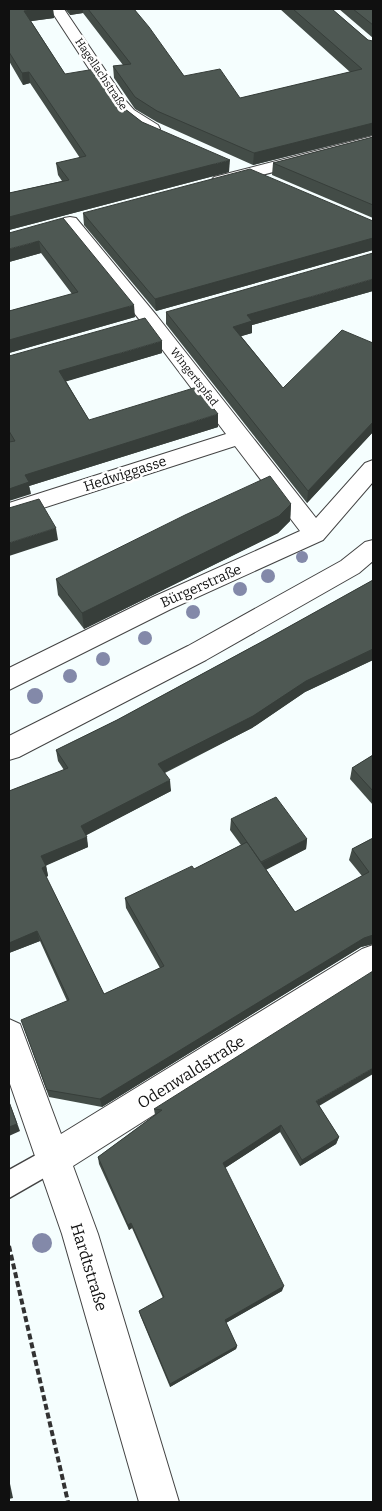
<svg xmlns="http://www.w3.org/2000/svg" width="382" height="1511" font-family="Bitter,serif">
<rect width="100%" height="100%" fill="#f5fefe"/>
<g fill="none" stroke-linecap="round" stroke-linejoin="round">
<g stroke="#434343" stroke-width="3">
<polygon id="service" points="54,1145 63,1149 67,1158 63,1167 9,1198 9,1170"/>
</g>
<g stroke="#434343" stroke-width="2">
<g id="minor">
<path d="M50,9H64L126,101L134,110L158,125L160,129L158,133C142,136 124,118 114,107Z"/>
<polygon points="373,136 373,146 220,186 214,185 211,181 214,177"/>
<polygon points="70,217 76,218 157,316 316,518 365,463 373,460 373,482 323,540 171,609 9,690 9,668 153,597 300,531 235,446 9,519 9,503 226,434 143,324 64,226 61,222 64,218"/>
<polygon points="373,945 373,976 73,1166 98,1234 179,1502 139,1502 62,1234 9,1081 9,1019 20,1024 61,1134 362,949"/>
</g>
</g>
<g stroke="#434343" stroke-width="2">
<polygon id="tertiary" points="373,540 373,561 359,573 206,660 19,757 9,760 9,736 188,646 341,561 365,542"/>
</g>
<polyline stroke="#323232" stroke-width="4" stroke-dasharray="6 3" stroke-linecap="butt" points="9,1246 68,1502"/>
<use href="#service" fill="#fff" fill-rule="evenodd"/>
<use href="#minor" fill="#fff" fill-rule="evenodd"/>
<use href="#tertiary" fill="#fff" fill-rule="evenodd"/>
</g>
<g fill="#8389a9">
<circle cx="302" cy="557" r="6"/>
<circle cx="268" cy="576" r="7"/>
<circle cx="240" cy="589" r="7"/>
<circle cx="193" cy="612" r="7"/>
<circle cx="145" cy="638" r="7"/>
<circle cx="103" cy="659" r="7"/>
<circle cx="70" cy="676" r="7"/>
<circle cx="35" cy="696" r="8"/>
<circle cx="42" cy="1243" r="10"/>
</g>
<g fill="#434c47">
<polygon points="9,9 53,9 54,18 31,21 65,74 120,105 142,122 229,172 9,230 9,193 62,181 58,175 56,163 80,158 30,83 23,85 9,61"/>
<polygon points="65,9 134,9 184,76 240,98 350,72 280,9 332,9 368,40 373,135 253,165 157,122 135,109 114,78 113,66 123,65 83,13 70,15"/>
<polygon points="339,9 373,9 373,38"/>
<polygon points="373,137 373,218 272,175 273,163"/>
<polygon points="83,213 373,221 373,250 156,311 84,225"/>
<polygon points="63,218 135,317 9,353 9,311 72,294 41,253 9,262"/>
<polygon points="373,291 252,325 252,333 241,336 283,388 373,343 373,432 307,503 166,324 166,312"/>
<polygon points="162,353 66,381 89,420 218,427 29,486 31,494 9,440 9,356"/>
<polygon points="291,504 290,521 278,533 84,629 58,595 56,579"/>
<polygon points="373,580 373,660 305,692 252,728 165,773 171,791 86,835 88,847 46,865 48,876 46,877 104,994 160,968 126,908 125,898 194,869 241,845 230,830 231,819 307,839 306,849 266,869 295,912 362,876 349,860 352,849 373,838 373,944 361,947 102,1107 49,1097 24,1028 67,1001 40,941 9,953 9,791 64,770 58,761 56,750 117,720 265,640"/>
<polygon points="373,755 373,805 350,779 352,768"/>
<polygon points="319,1106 339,1137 336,1144 300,1166 280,1132 225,1168 282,1291 226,1323 237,1346 236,1349 170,1387 140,1315 139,1311 163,1298 132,1228 129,1230 99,1164 98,1157 155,1115 154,1109"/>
</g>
<g fill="#373e3a">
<polygon points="39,9 53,9 54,18 25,22 24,11"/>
<polygon points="70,9 83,9 83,13 70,15"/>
<polygon points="29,72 30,83 23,85 22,73"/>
<polygon points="373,123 373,135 253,165 254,153"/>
<polygon points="230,160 229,172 9,230 9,217"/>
<polygon points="373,238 373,250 156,311 155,299"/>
<polygon points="39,241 41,253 9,262 9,249"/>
<polygon points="373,279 373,291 252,325 252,333 232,339 233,327 247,315"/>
<polygon points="134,305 135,317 9,353 9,340"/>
<polygon points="162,341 162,353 61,383 59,371"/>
<polygon points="218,414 218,427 29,486 31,494 9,501 9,489 25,475"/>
<polygon points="373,422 373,432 307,503 308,491"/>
<polygon points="291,504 290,521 278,533 84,629 82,613"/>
<polygon points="56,528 58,540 9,556 9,543"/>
<polygon points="373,649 373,660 305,692 252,728 159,775 158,764 306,681"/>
<polygon points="170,780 171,791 83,837 81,826"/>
<polygon points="87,837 88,847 43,867 41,856"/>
<polygon points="307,839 306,849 260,873 261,863"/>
<polygon points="46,866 48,876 44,878 42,868"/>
<polygon points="37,931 40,941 9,953 9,943"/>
<polygon points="373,935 373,944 361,947 102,1107 100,1099 364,938"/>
<polygon points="373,1068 373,1074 314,1109 316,1101"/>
<polygon points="9,1101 20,1131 9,1136"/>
<polygon points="281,1125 280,1132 222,1170 223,1163"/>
<polygon points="339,1137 336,1144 300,1166 302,1160"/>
<polygon points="131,1223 132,1228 129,1230 128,1225"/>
<polygon points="284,1286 282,1291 224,1324 225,1320"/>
<polygon points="237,1346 236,1349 170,1387 170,1384"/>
<polygon points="9,1479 13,1498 9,1499"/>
</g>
<g fill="#4e5853" stroke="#373e3a">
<polygon points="9,9 39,9 24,11 65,74 95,69 120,105 142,122 230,160 9,217 9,193 69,180 56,163 86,156 29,72 22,73 9,52"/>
<polygon points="88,9 134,9 149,27 184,76 220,69 240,98 362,69 293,9 332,9 368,40 373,41 373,123 254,153 157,111 135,97 113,66 131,64"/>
<polygon points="353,9 373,9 373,25"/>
<polygon points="373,137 373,205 273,163"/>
<polygon points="250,169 373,221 373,238 155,299 83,213"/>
<polygon points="63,218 134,305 9,340 9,311 78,292 39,241 9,249 9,233"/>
<polygon points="373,253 373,279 247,315 252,321 233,327 283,388 342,330 373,343 373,422 308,491 166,312"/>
<polygon points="145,318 162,341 59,371 89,420 197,387 218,414 25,475 29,482 9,489 9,442 15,441 9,431 9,356"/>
<polygon points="270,476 291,504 279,516 82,613 56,579 185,515"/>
<polygon points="39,499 56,528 9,543 9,508"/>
<polygon points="373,580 373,649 306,681 253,716 158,764 170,780 81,826 87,837 41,856 46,866 42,868 104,994 164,966 125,898 192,866 194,869 247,842 295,912 369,872 352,849 373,838 373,935 364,938 100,1099 47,1090 21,1020 69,1000 37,931 9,943 9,791 68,768 56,750 117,720 265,640"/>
<polygon points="373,755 373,791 352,768"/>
<polygon points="276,797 307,839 261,862 231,819"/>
<polygon points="373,971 373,1068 316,1101 339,1137 302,1160 281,1125 223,1163 284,1286 225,1320 237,1346 170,1384 139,1311 164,1297 131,1223 128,1225 98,1157 162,1110 154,1109"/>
<polygon points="9,1102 17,1124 9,1127"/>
</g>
<g text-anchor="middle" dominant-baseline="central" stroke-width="5" stroke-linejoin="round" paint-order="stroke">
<g font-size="11" fill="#101010" stroke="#fff">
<text transform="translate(101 74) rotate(56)">Hagellachstraße</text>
<text transform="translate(194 377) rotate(52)">Wingertspfad</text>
</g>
<g font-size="14" fill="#101010" stroke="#fff">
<text transform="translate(125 474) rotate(-18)">Hedwiggasse</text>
<text transform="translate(201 586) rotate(-24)">Bürgerstraße</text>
</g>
<g font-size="16" fill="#101010" stroke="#fff">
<text transform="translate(191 1072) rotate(-32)">Odenwaldstraße</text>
<text transform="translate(89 1267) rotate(73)">Hardtstraße</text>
</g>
</g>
<rect width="382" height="1511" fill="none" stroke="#101010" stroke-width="20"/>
</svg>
